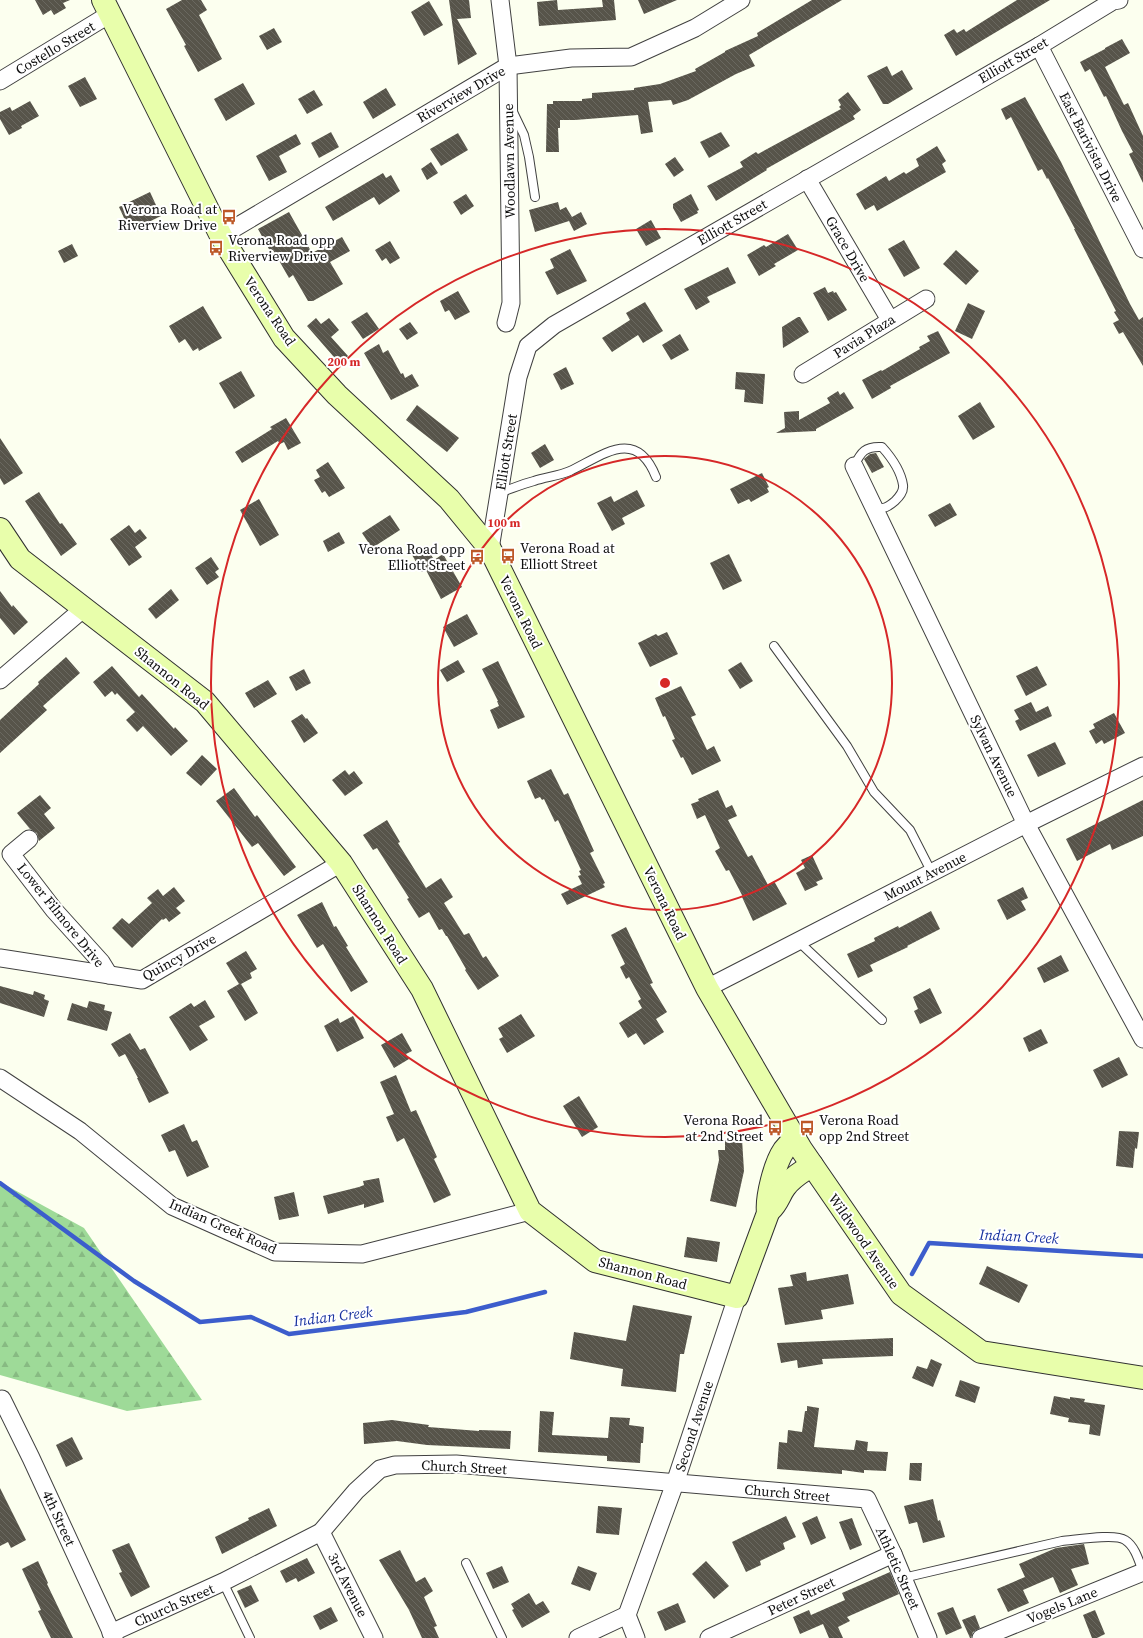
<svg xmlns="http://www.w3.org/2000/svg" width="1143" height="1638" font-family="'Source Serif 4',serif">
<defs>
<pattern id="forest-firs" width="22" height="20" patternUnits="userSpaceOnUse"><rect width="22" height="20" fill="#9eda98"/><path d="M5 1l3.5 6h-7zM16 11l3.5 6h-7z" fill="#87ba82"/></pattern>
<pattern id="building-back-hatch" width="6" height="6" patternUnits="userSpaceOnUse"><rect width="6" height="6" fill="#57544a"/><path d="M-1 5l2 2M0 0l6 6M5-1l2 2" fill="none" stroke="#6a6860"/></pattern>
</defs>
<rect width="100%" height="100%" fill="#fcffef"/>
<polygon fill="url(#forest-firs)" points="0,1182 84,1228 202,1400 127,1411 0,1375"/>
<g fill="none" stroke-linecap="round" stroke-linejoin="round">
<g stroke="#3c5dcc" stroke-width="4.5">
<polyline points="0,1183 134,1281 200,1322 251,1317 289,1334 466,1312 545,1292"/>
<polyline points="912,1274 929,1243 1143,1256"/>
</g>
</g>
<g fill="url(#building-back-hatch)">
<polygon points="35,0 70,0 63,3 66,8 54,15 51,10 43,15"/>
<polygon points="182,0 201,0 207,10 199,15 222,59 198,72 184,46 186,45 166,9"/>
<polygon points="449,0 469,0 471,18 457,19 477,54 458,65"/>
<polygon points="557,0 558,10 603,7 602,0 614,0 616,20 539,26 537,2"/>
<polygon points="638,0 677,0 644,14"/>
<polygon points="812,0 842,0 749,55 755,66 736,74 688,100 673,105 671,100 648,102 653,132 641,134 638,115 575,120 560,120 560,128 558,128 559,152 546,152 547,104 553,104 553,101 582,101 582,99 592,98 592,93 634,90 634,88 660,84 696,71 695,69 725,52 725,51 758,36 757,33"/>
<polygon points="1017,0 1050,0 956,56 944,35 954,29 957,33 964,29 966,32"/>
<polygon points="429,1 443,25 424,36 411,12"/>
<polygon points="274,28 282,42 267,50 259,36"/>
<polygon points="1122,39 1130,53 1105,67 1124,105 1128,103 1143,136 1143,183 1129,154 1133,152 1122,131 1106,96 1104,97 1090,69 1085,72 1080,62 1105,49 1105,48"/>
<polygon points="887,66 892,76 902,70 913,89 888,104 883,104 867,76"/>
<polygon points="85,77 97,99 80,107 68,86"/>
<polygon points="243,83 255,104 226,121 214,99"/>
<polygon points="386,88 396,105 373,119 363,102"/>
<polygon points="314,90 323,105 307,114 298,99"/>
<polygon points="848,92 861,110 853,116 855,119 766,169 767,170 716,201 707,186 743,167 740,162 756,152 758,154 841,109 839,107 841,105 838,100"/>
<polygon points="1025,97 1061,162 1130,304 1139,320 1143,317 1143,366 1123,332 1119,334 1113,323 1119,320 1114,312 1116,311 1074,229 1075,229 1048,178 1047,179 1042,169 1038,171 1011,117 1006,120 1001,109"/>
<polygon points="30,101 39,116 21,126 22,128 9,135 0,119 0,112 10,107 12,111"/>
<polygon points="331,132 339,147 319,158 311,143"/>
<polygon points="721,132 730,146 709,158 700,142"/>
<polygon points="458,133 468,150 441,166 430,149"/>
<polygon points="296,134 301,144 279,156 287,172 269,181 256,156"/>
<polygon points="937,146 946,161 942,164 946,172 877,211 874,205 865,210 856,194 886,176 889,181 904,172 906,174 919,166 916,159"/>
<polygon points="675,157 684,170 674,177 665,164"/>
<polygon points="431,162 438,173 427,180 421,169"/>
<polygon points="383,173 386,178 391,175 400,191 379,205 374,197 333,221 325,207"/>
<polygon points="150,192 161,216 130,231 119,207"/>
<polygon points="466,194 474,206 461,215 453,202"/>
<polygon points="691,194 699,210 697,211 698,213 681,222 673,208 673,204"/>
<polygon points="558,202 560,210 566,207 572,217 581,212 587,224 574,231 569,221 535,232 529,210"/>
<polygon points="289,212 312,253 342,237 350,251 330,262 343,284 313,301 308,301 293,275 289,278 273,250 270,251 258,229"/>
<polygon points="651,220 661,238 646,246 636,229"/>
<polygon points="788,234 798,250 774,264 776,266 759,276 747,255 764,245 766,247"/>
<polygon points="904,240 920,268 904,277 888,249"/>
<polygon points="390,241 400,258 390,264 386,258 382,261 375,250"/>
<polygon points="72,244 78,256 64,263 58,251"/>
<polygon points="570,249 587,281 557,295 545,272 554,268 550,259"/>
<polygon points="956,250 979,271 966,285 943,264"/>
<polygon points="728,267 736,283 707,297 710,302 696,310 684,289"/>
<polygon points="825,287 828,293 833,291 834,293 836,292 847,310 828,321 813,293"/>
<polygon points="458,291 470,312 455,320 449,310 445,312 440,301"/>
<polygon points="645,302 663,331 643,343 638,335 612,352 602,338 630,320 626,313"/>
<polygon points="968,303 985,311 972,339 955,331"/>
<polygon points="203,306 222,338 199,351 198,348 193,351 185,339 179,343 169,326"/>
<polygon points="367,312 379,329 363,339 351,322"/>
<polygon points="798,317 800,317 809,332 783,348 782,327"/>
<polygon points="316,318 321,324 329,318 339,330 331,337 348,356 340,364 307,326"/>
<polygon points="410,322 418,333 407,340 399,329"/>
<polygon points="938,331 950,353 890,386 891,388 872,399 862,380 881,370 882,371 920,349 919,347 930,341 927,336"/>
<polygon points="680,334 689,350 671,360 662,345"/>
<polygon points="379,344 383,353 388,350 401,374 403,373 405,378 412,374 419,386 391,400 364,353"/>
<polygon points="566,367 574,384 561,390 553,374"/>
<polygon points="241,371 255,396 234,409 219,383"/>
<polygon points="736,372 765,374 763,404 744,402 745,390 735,389"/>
<polygon points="838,391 840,395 844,392 854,408 816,429 816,431 776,433 785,428 784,412 799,411 799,420 830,403 827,398"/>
<polygon points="980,402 995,427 973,440 958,416"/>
<polygon points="417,405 459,438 447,452 406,420"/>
<polygon points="286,418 301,443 288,450 284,442 280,444 278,441 242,463 235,452 272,429 270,427"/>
<polygon points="0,438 23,473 4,485 0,478"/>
<polygon points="545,444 554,460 540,468 531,453"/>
<polygon points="876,453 884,467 872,473 864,459 870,454"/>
<polygon points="328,462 345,488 329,497 325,491 322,493 314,480 320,477 316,470"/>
<polygon points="762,473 769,487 767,488 769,492 751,502 749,499 738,504 730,489"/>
<polygon points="637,490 645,506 622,518 625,524 612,531 597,503 611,496 614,502"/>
<polygon points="39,492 60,524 62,523 77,544 61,556 25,501"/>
<polygon points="259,499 279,535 260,546 240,510"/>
<polygon points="950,503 957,515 935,527 928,515"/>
<polygon points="390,515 400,530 372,548 362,533"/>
<polygon points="129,525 135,533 140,529 147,538 135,547 142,557 129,566 110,539"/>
<polygon points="339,532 345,543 328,552 323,541"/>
<polygon points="427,547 434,560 443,554 462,587 441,599 426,570 422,572 412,555"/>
<polygon points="729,554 742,581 723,590 710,563"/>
<polygon points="211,557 219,569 215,572 219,577 207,585 195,568"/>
<polygon points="171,589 179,600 156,619 148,609"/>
<polygon points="0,591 12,607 13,605 28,622 14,635 0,618"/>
<polygon points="467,614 478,634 454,647 443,627"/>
<polygon points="667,632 678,654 650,667 638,643 656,634 658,636"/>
<polygon points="66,657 80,673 43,706 47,710 0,753 0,720 39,684 38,682"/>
<polygon points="458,660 465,672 447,682 440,670"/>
<polygon points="498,661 525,717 498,729 490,710 499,706 497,701 498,701 482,669"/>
<polygon points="741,662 753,681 740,689 728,670"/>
<polygon points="112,666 139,697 142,694 174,729 175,727 188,741 171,756 143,726 137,732 126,720 135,712 117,693 115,695 112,691 105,697 93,682"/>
<polygon points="1037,666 1047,685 1026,696 1016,676"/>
<polygon points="304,669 311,683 296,691 289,677"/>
<polygon points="268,680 277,694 254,708 245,693"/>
<polygon points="681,686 696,715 691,717 707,750 714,746 721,761 692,775 683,757 681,758 672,740 675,739 665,716 663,717 655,698"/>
<polygon points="1031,702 1036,712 1048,706 1052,716 1020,731 1015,721 1019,719 1014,710"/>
<polygon points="1114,713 1125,733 1104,744 1102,740 1096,744 1089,731 1095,728 1093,724"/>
<polygon points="302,714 306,719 307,718 318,733 304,743 291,721"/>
<polygon points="1055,742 1066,764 1038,777 1027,755"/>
<polygon points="202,755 217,769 201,786 186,773"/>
<polygon points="551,769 564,795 568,793 594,851 590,853 605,883 603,884 605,887 567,905 561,894 582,884 578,876 581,875 579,871 581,870 558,820 555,822 544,799 542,800 540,797 535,799 527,781"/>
<polygon points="345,770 349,775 354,771 363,783 345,796 332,780"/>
<polygon points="234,788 255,817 257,815 296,867 284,876 258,843 252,847 216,801"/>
<polygon points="718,790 726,808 732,805 737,816 728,820 748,857 752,855 768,885 774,881 787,904 753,921 742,897 743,897 729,870 726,871 715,851 720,848 705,815 697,819 691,804 699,801 698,799"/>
<polygon points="40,795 51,808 44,814 55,828 39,841 37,833 30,829 17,813"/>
<polygon points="1143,800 1143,836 1112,850 1110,844 1077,861 1066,839"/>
<polygon points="387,820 400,842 398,843 426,888 441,878 453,897 444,903 464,935 469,933 483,958 486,956 499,976 478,990 465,970 466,969 447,936 446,936 442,929 439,930 429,912 419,918 407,899 409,898 377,848 373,850 363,835"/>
<polygon points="812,855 823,879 816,882 818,885 805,891 796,873 805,868 801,860"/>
<polygon points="174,887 185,901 176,908 181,913 169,922 166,918 163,920 162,919 132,948 112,928 122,918 129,924 152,903 147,898 158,889 163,896"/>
<polygon points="1023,887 1028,898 1021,901 1026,910 1007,920 997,900"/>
<polygon points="322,902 334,927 336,926 348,946 346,947 368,982 351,992 323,944 317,948 297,915"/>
<polygon points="931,911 940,929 907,946 908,947 870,965 873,971 858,978 847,954 875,941 874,938 898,926 899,928"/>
<polygon points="626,927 653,983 650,984 667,1012 656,1019 664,1032 644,1045 636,1033 628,1038 619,1023 642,1008 638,1001 641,999 629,977 626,979 620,967 625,964 611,935"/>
<polygon points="246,951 257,969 250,973 252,978 241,984 258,1013 245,1021 227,991 239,984 226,963"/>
<polygon points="1061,955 1069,971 1044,983 1037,968"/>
<polygon points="0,986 33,995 34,991 45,995 44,999 49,1001 44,1017 0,1003"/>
<polygon points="930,988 942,1013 920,1024 914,1011 918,1009 913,997"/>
<polygon points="205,1000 215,1017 199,1026 208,1040 190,1051 169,1017 191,1003 194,1007"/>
<polygon points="89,1001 105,1005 104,1010 112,1012 107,1031 67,1020 72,1003 87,1008"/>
<polygon points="521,1014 535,1036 507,1053 499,1039 503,1037 498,1028"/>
<polygon points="353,1016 364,1038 337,1052 324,1026 338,1018 340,1023"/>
<polygon points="1041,1029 1048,1043 1029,1052 1023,1038"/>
<polygon points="130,1033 140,1050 145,1048 169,1093 149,1103 137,1078 138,1078 125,1054 119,1057 111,1044"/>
<polygon points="402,1033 412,1051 406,1054 409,1059 394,1068 381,1045"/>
<polygon points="1119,1057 1128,1075 1102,1088 1093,1070"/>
<polygon points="396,1075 411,1112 416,1110 437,1157 434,1159 451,1195 434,1203 404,1138 397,1142 386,1117 394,1114 380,1082"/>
<polygon points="579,1096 598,1127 582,1137 563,1106"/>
<polygon points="184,1124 192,1142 197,1140 209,1167 187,1177 175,1150 169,1152 161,1135"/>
<polygon points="1119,1131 1139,1132 1137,1149 1135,1148 1133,1168 1116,1166"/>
<polygon points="742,1139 744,1171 736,1207 710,1201 719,1160 718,1150 725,1150 725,1140"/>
<polygon points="379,1178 384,1202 364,1208 364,1204 328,1214 323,1196 359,1187 364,1185 363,1181"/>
<polygon points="294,1192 299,1216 279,1220 274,1197"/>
<polygon points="687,1237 720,1242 717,1262 684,1257"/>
<polygon points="987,1266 1028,1285 1019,1303 979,1284"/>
<polygon points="806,1272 807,1281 848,1274 854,1304 821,1310 823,1319 785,1325 778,1288 793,1286 790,1275"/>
<polygon points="633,1305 692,1316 684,1354 680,1354 676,1392 621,1386 623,1369 570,1359 574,1332 626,1341"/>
<polygon points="893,1338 893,1356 822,1359 823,1364 798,1368 797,1360 781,1363 777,1343"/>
<polygon points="931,1359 942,1364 933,1387 912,1378 917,1366 927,1369"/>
<polygon points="960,1380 980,1387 975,1403 955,1396"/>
<polygon points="1054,1396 1070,1399 1070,1397 1085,1399 1084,1402 1105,1405 1100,1436 1089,1434 1090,1425 1068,1422 1069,1418 1050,1414"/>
<polygon points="807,1406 819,1408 814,1447 854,1450 856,1440 868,1442 867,1451 888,1452 886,1471 864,1470 864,1473 842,1470 842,1474 777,1469 779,1442 787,1443 788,1430 802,1432 805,1411 807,1411"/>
<polygon points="540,1411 554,1412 552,1435 608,1438 610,1417 630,1418 629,1425 644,1427 643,1443 641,1443 640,1463 607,1461 607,1456 538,1452"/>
<polygon points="392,1420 429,1425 428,1427 479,1431 479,1430 511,1431 510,1449 427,1445 397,1441 364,1444 363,1423"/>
<polygon points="72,1437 83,1459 66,1467 56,1445"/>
<polygon points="910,1463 922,1463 921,1481 909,1480"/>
<polygon points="0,1488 26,1540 11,1548 8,1542 0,1546"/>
<polygon points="933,1499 938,1521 940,1520 945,1537 923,1543 917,1522 909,1524 904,1506"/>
<polygon points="598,1506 622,1508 619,1535 596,1533"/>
<polygon points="269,1508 277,1526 222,1554 215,1537 249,1520 248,1518"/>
<polygon points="786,1516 796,1537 783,1543 785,1549 760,1561 761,1565 746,1572 732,1542"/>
<polygon points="817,1516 826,1538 811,1545 802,1523"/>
<polygon points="852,1518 862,1545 850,1550 839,1522"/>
<polygon points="129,1543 150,1587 131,1597 119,1573 122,1572 112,1550"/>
<polygon points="1084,1544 1089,1564 1071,1569 1078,1585 1060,1593 1053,1577 1023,1590 1029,1603 1008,1612 997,1589 1025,1577 1019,1564 1056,1548"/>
<polygon points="400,1550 416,1582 425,1577 433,1591 424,1597 437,1626 434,1627 439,1638 422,1638 409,1610 379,1560"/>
<polygon points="307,1558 315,1573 298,1582 296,1578 286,1583 280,1571"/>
<polygon points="38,1561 48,1583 47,1584 73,1638 51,1638 38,1611 41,1610 22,1569"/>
<polygon points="706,1561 729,1586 714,1599 692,1574"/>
<polygon points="502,1566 509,1582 493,1589 486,1573"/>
<polygon points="578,1566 597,1573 590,1591 571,1584"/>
<polygon points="890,1572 899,1594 847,1617 850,1621 838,1627 843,1638 829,1638 823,1624 800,1634 793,1617 809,1610 811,1615 845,1600 842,1593"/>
<polygon points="251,1585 259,1601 245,1608 237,1591"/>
<polygon points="529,1593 536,1605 543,1601 550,1612 522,1628 512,1610 514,1609 511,1604"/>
<polygon points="678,1603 686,1622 665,1631 657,1612"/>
<polygon points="331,1607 338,1621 320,1630 313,1616"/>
<polygon points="953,1607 962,1628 946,1635 937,1613"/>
<polygon points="1095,1610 1105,1634 1097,1638 1092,1638 1083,1615"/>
<polygon points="975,1615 980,1628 973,1632 971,1638 970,1638 962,1620"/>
</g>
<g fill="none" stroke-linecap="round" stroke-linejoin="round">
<g stroke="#414141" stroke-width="10">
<g id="lane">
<polyline points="513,112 524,135 529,157 535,197"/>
<path d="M854,466C861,452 865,446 882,447C891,457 901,472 903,485C904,492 899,497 895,501C888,507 884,509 875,509"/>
<path d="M499,493C511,489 522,484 534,481C545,477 559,476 570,471C602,456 636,426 656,477"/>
<polyline points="774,646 847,746 874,792 910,830 932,873"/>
<polyline points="798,941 882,1020"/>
<polyline points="466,1563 502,1638"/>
<path d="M903,1578L1062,1541C1075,1540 1115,1533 1125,1540C1135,1546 1139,1561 1143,1572"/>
<polyline points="223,1582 250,1638"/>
</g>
</g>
<g stroke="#414141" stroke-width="19">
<g id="street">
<polyline points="500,0 508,66 511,303 506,323"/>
<polyline points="1039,46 1143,249"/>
<polyline points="0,81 110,14"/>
<polyline points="807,179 890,320"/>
<polyline points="221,236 508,66 571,58 631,57 695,28 741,0"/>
<polyline points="803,374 926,299"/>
<polyline points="854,466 1026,824 1143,1039"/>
<polyline points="490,549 518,377 528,346 554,325 1039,46 1113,1 1119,0"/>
<polyline points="0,680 83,609"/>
<polyline points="29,839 11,854 54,910 101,962 109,975"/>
<polyline points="0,958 142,980 341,863"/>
<polyline points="707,988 1026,824 1143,766"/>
<polyline points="0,1078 80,1131 172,1206 275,1252 362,1254 530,1211"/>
<polyline points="2,1399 31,1458 114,1638"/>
<polyline points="321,1532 374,1638"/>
<polyline points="111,1633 223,1582 321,1532 356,1491 380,1469 395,1465 456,1464 867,1499 893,1554 928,1638"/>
<polyline points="578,1638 627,1615"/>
<polyline points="636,1638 627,1615 675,1483 737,1297"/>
<polyline points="709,1638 893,1554"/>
<polyline points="981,1638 1143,1572"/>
</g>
</g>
<g stroke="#303030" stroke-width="24">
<g id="secondary">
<polyline points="103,0 221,236 284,338 337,395 449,499 490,549 707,988 801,1149 901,1294 981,1352 1143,1378"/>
<path d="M0,529L20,559L205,702L341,863L422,989L530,1211L595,1261L737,1297L768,1213C766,1197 775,1163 784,1150C787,1146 791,1142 795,1139"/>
<path d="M770,1210C778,1203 779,1195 785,1187C792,1177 802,1172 812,1165"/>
</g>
</g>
<use href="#lane" stroke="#fff" stroke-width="8"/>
<use href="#street" stroke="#fff" stroke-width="17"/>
<use href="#secondary" stroke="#e8feab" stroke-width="22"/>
</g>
<g fill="none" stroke="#d62828" stroke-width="2">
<circle cx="665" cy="683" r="227"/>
<circle cx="665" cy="683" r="454"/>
</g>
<defs>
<g id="bus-bare" transform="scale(1.2)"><path d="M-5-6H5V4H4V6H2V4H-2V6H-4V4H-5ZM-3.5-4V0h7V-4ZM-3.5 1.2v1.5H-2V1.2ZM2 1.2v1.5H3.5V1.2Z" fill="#bd5827" stroke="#fff" stroke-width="2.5" paint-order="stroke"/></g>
</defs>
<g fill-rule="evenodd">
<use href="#bus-bare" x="229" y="217"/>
<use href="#bus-bare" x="216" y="248"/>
<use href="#bus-bare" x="508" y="556"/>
<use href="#bus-bare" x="477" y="557"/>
<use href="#bus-bare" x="775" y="1128"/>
<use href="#bus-bare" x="807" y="1128"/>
</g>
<g text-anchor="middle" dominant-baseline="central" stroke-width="4" stroke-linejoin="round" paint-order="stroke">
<g font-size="14" fill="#0e0e0e" stroke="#fff">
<text transform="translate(55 48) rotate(-31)">Costello Street</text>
<text transform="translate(1013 60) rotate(-30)">Elliott Street</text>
<text transform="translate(461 94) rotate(-30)">Riverview Drive</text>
<text transform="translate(1091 147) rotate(63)">East Barivista Drive</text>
<text transform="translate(509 161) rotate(-91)">Woodlawn Avenue</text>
<text transform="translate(732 222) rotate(-30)">Elliott Street</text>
<text transform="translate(848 249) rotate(60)">Grace Drive</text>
<text transform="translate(270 311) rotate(56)">Verona Road</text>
<text transform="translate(864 336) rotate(-32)">Pavia Plaza</text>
<text transform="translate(506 452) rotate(-81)">Elliott Street</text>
<text transform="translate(521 612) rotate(64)">Verona Road</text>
<text transform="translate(172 678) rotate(39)">Shannon Road</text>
<text transform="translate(994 756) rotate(64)">Sylvan Avenue</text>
<text transform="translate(925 876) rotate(-27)">Mount Avenue</text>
<text transform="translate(665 903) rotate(64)">Verona Road</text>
<text transform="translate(61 915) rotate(51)">Lower Filmore Drive</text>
<text transform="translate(380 924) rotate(58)">Shannon Road</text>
<text transform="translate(179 957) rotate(-29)">Quincy Drive</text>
<text transform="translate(223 1226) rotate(24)">Indian Creek Road</text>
<text transform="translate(864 1241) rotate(55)">Wildwood Avenue</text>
<text transform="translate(643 1273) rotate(15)">Shannon Road</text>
<text transform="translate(694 1426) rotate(-72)">Second Avenue</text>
<text transform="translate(464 1467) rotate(3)">Church Street</text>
<text transform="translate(787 1493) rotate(5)">Church Street</text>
<text transform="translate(59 1518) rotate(65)">4th Street</text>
<text transform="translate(898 1568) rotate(66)">Athletic Street</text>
<text transform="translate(348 1585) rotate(63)">3rd Avenue</text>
<text transform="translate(801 1596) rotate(-25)">Peter Street</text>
<text transform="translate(174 1605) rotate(-24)">Church Street</text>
<text transform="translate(1062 1605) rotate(-22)">Vogels Lane</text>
</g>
<g font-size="14" fill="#0e0e0e" stroke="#fff" text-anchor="end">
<text x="217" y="209">Verona Road at<tspan x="217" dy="16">Riverview Drive</tspan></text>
<text x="228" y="240" text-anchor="start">Verona Road opp<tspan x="228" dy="16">Riverview Drive</tspan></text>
<text x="520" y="548" text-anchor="start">Verona Road at<tspan x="520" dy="16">Elliott Street</tspan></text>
<text x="465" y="549">Verona Road opp<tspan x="465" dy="16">Elliott Street</tspan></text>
<text x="763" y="1120">Verona Road<tspan x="763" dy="16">at 2nd Street</tspan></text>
<text x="819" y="1120" text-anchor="start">Verona Road<tspan x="819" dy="16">opp 2nd Street</tspan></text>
</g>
<g font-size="15" font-style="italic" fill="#18329f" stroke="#fff">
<text transform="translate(1019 1236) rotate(3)">Indian Creek</text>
<text transform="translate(333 1316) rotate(-7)">Indian Creek</text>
</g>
</g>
<circle cx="665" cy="683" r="6" fill="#d62828" stroke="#fff" stroke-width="2"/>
<g font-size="12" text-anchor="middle" font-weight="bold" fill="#d62828" stroke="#fff" stroke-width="4" stroke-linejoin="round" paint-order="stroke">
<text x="344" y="366">200 m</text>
<text x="504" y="527">100 m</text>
</g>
</svg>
